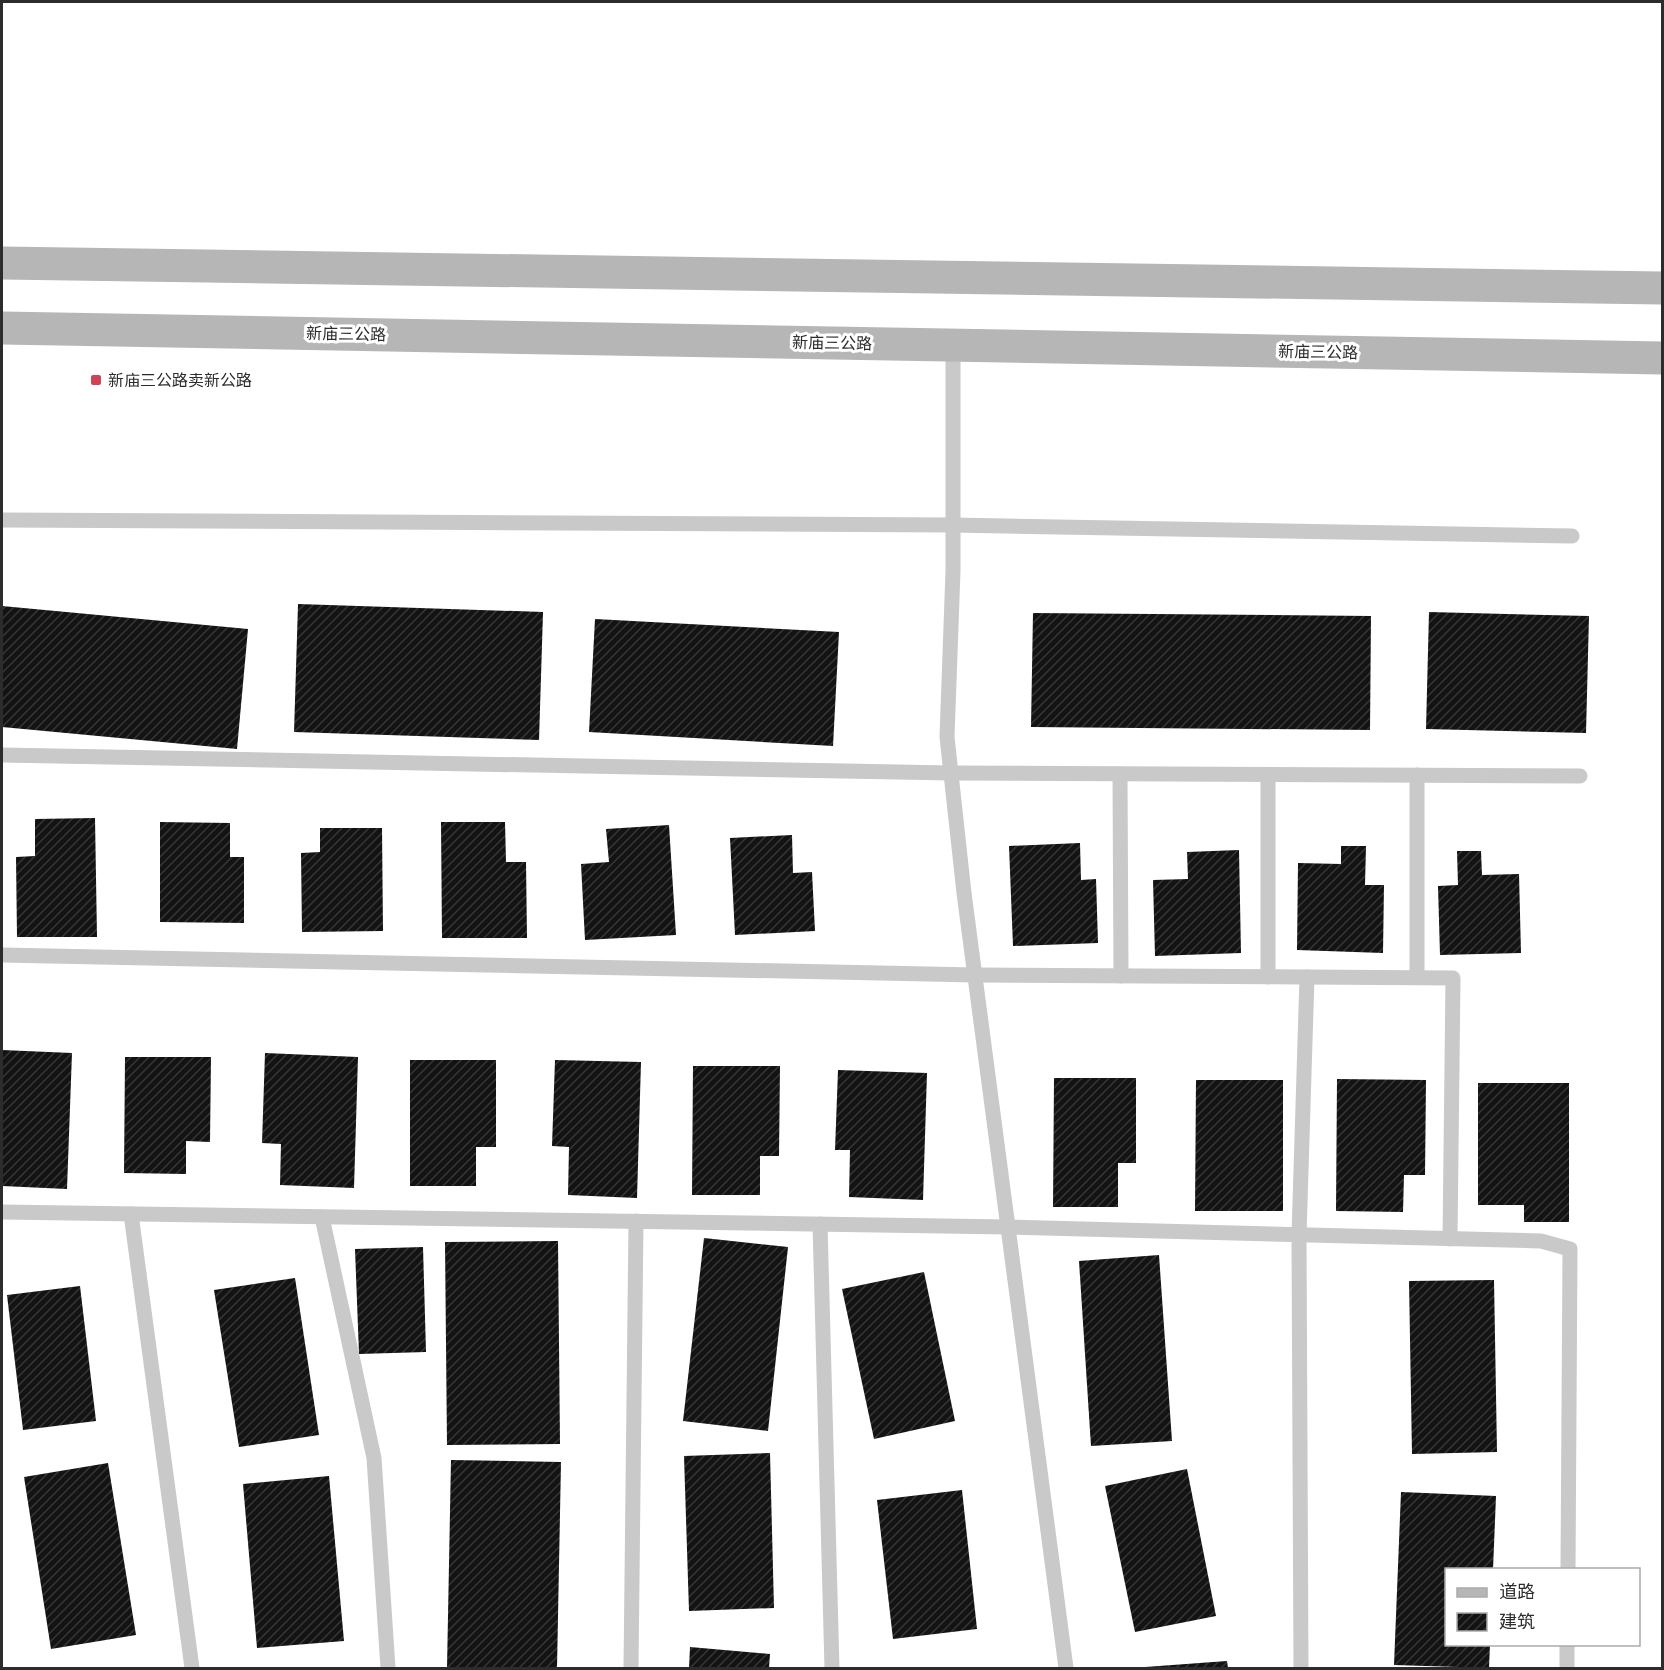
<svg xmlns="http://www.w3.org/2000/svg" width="1664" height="1670" font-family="Helvetica,'Noto Sans SC',sans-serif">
<defs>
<pattern id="building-hatch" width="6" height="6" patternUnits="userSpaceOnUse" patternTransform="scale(1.5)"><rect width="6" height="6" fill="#131313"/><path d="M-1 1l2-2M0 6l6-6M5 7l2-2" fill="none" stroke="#363636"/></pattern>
</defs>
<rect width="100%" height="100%" fill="#fff"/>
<g fill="url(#building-hatch)">
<polygon points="298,604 543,612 539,740 294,732"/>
<polygon points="2,606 248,629 237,749 2,727"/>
<polygon points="1429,612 1589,616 1586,733 1426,729"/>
<polygon points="1033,613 1371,616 1370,730 1031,727"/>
<polygon points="595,619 839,632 833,746 589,732"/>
<polygon points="95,818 97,937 17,937 16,857 35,856 35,819"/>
<polygon points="160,822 230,823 230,857 244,857 244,923 160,922"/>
<polygon points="441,822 505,822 506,862 526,862 527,938 442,938"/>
<polygon points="669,825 676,935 585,940 581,864 609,862 606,829"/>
<polygon points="320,828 382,828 383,931 302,932 301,853 320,852"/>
<polygon points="792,835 793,873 812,872 815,931 735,935 730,838"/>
<polygon points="1080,843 1081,880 1096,879 1098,943 1013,946 1009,846"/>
<polygon points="1341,846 1366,846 1365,885 1384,885 1383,953 1297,950 1298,863 1341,864"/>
<polygon points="1239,850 1241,953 1155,956 1153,880 1188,879 1187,852"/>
<polygon points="1457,851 1481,851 1482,875 1519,874 1521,953 1440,955 1438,886 1458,885"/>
<polygon points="2,1050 72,1053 67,1189 2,1186"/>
<polygon points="265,1053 358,1057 354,1188 280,1185 281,1144 262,1143"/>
<polygon points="125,1057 211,1057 210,1142 186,1141 186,1174 124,1173"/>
<polygon points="410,1060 496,1060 496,1147 476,1147 476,1186 410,1186"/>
<polygon points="555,1060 641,1062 637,1198 568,1195 569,1147 552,1146"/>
<polygon points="693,1066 780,1066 779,1156 760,1156 760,1195 692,1195"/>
<polygon points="838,1070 927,1073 923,1200 849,1197 850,1150 835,1150"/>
<polygon points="1054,1078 1136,1078 1136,1163 1118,1163 1118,1207 1053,1207"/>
<polygon points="1337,1079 1426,1080 1425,1175 1404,1175 1403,1212 1336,1211"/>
<polygon points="1196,1080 1283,1080 1283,1211 1195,1211"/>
<polygon points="1478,1083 1569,1083 1569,1222 1524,1222 1524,1205 1478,1205"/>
<polygon points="704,1238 788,1247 768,1431 683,1421"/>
<polygon points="558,1241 560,1444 447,1445 445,1242"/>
<polygon points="423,1247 426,1352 359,1354 355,1249"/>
<polygon points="1159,1255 1172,1441 1091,1446 1079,1261"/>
<polygon points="924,1272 955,1421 874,1439 842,1289"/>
<polygon points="295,1278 319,1435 239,1447 214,1290"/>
<polygon points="1494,1280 1497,1452 1412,1454 1409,1281"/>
<polygon points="80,1286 96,1421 23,1430 7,1295"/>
<polygon points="770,1453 774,1608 689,1611 684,1456"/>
<polygon points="451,1460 561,1462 557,1668 447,1668"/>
<polygon points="108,1463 136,1635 51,1649 24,1477"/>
<polygon points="1187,1469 1216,1616 1135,1632 1105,1486"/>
<polygon points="329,1476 344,1641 257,1648 243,1484"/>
<polygon points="962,1490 977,1629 893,1639 877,1500"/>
<polygon points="1401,1492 1496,1496 1493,1570 1446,1570 1446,1644 1490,1644 1489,1668 1394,1665"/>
<polygon points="690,1647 770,1654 769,1668 689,1668"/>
<polygon points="1227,1661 1228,1668 1145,1668 1145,1667"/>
</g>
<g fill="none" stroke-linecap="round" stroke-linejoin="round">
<g stroke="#c9c9c9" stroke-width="15">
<polyline points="953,345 953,571 947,737 964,893 1066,1668"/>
<polyline points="2,520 952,525 1572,536"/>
<polyline points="2,755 951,773 1580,776"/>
<polyline points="1120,774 1121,976"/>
<polyline points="1417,775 1417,977"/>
<polyline points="2,955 975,975 1453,978 1450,1239"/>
<polyline points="1268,977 1268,775"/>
<polyline points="2,1212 1008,1227 1541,1241 1570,1249 1568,1570"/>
<polyline points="131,1214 192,1668"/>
<polyline points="322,1217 374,1458 388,1668"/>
<polyline points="820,1224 832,1668"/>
<polyline points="631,1668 636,1221"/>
<polyline points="1301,1668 1299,1235 1307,977"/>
<polyline points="1567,1668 1567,1644"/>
</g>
<g stroke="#b6b6b6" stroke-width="33">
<polyline points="2,263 1662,288"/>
<polyline points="2,328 1662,358"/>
</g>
</g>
<rect fill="#d04255" stroke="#fff" stroke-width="2" x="90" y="374" width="12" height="12" rx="3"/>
<g text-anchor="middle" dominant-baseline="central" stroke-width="6" stroke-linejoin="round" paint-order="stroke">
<g font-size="16" fill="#2c2c2c" stroke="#fff">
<text transform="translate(346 334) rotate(1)">新庙三公路</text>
<text transform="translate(832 343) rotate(1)">新庙三公路</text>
<text transform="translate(1318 352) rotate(1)">新庙三公路</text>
</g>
<g font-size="16" fill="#2c2c2c" stroke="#fff" text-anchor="start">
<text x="108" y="380">新庙三公路卖新公路</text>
</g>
</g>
<rect width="1664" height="1670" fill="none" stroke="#2c2c2c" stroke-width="6"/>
<rect x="1445" y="1568" width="195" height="78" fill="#ffffff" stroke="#ababab" stroke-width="1.5"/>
<rect x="1457" y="1588" width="30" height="9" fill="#b6b6b6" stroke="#ababab" stroke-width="1.5"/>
<text x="1499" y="1598" font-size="18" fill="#2c2c2c">道路</text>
<rect x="1457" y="1613" width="30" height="18" fill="url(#building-hatch)" stroke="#ababab" stroke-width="1.5"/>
<text x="1499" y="1628" font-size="18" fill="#2c2c2c">建筑</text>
</svg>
